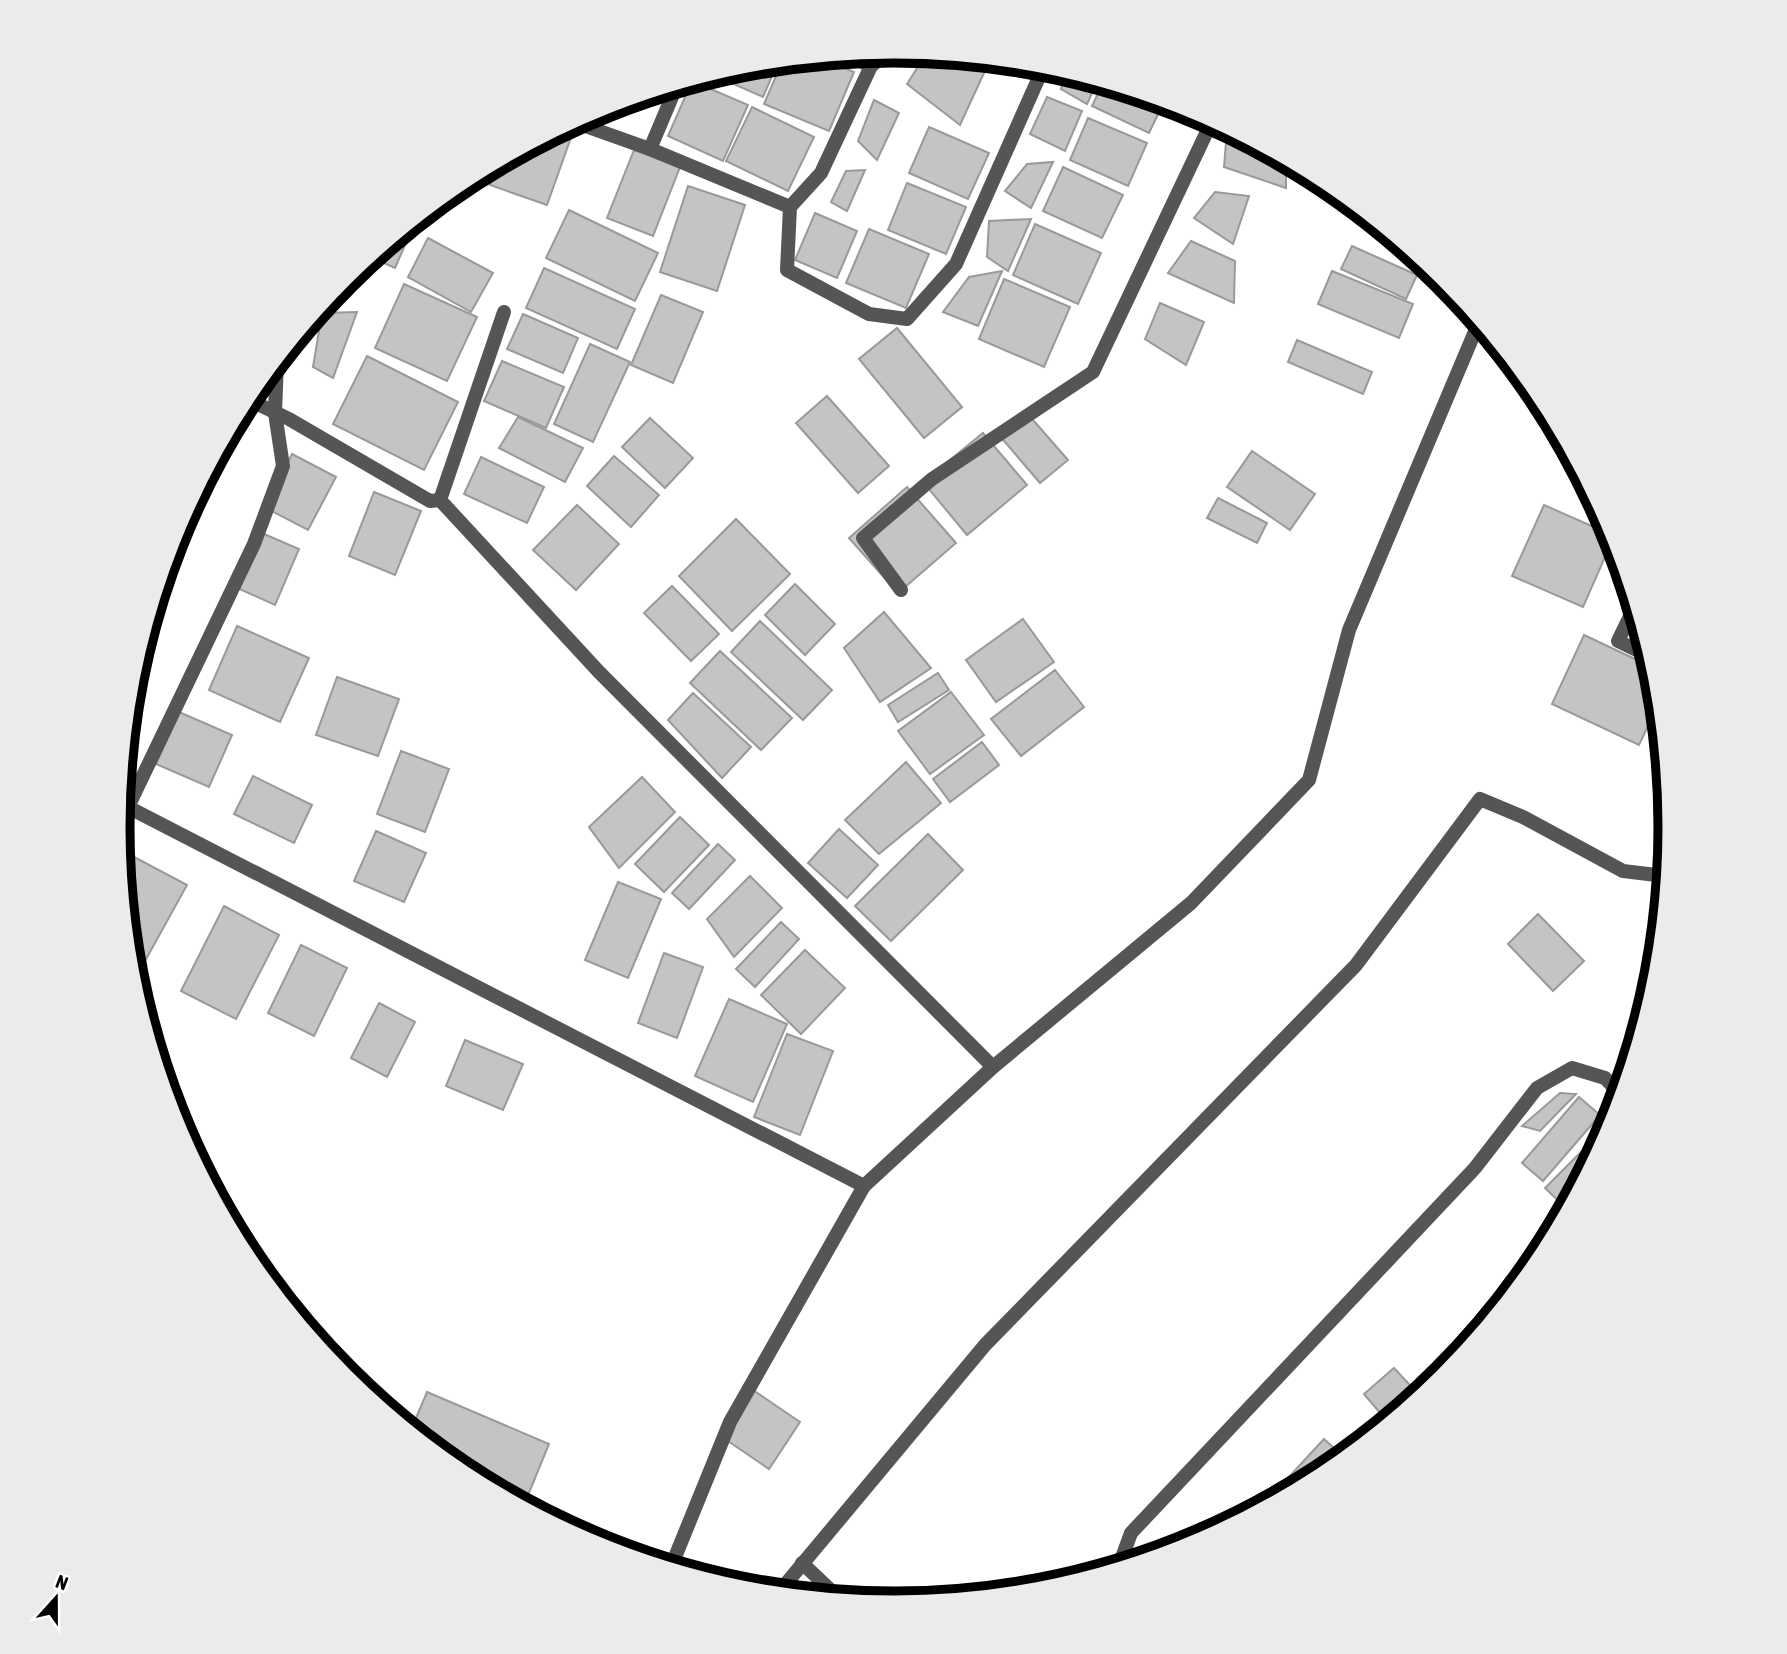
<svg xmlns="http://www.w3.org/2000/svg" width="1787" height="1654" font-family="'Asap Condensed',sans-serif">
<rect width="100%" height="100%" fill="#fff"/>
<g fill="#c4c4c4" stroke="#999" stroke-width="2">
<polygon points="926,54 990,60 960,125 907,84"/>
<polygon points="820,58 854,72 829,131 764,104 782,62"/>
<polygon points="778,62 763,97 713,75 742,66"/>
<polygon points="1066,72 1097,82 1087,104 1061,89"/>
<polygon points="692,81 748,105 723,161 668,136"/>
<polygon points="1103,83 1164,102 1149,133 1092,106"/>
<polygon points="1047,97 1082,111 1065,151 1030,134"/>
<polygon points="874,100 899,113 877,160 858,141"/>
<polygon points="625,101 618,118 596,110 597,110"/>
<polygon points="752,107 814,137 788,191 726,161"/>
<polygon points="1088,118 1147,143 1128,186 1070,160"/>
<polygon points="566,126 574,129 547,205 490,185 497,163"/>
<polygon points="929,127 989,153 968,199 909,173"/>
<polygon points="1227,130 1286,161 1286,188 1224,167"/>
<polygon points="634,150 680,167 653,236 607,218"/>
<polygon points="1053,162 1031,208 1005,191 1027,164"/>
<polygon points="1063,167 1123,195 1102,238 1043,211"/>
<polygon points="865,170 847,211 831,202 846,171"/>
<polygon points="907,183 966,207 946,254 888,230"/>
<polygon points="688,186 745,205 717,291 660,272"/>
<polygon points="1215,192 1249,196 1233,244 1194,218"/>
<polygon points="569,210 658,253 635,301 546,258"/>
<polygon points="815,213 857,231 837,278 795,260"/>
<polygon points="1031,219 1008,271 987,257 989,221"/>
<polygon points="416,220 395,268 370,257"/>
<polygon points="1035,224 1101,253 1078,304 1013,275"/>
<polygon points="869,229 929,254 906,308 846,283"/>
<polygon points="428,238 493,273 471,312 408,277"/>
<polygon points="1191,241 1235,261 1234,303 1168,273"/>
<polygon points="1352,246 1417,275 1406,299 1341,269"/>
<polygon points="544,268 635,309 617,349 526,308"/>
<polygon points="1002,271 978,326 943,312 969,277"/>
<polygon points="1332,271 1413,304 1399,338 1318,304"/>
<polygon points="1004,279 1070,307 1044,367 979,339"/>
<polygon points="404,284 477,317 447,381 375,348"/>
<polygon points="661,295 703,312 673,383 631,365"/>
<polygon points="1160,303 1204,322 1186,365 1145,339"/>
<polygon points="357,312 333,378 313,367 322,313"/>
<polygon points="523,314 578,338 563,373 507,349"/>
<polygon points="897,328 962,407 924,438 859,359"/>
<polygon points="1297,340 1372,372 1363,394 1288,362"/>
<polygon points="590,344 630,362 593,442 554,424"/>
<polygon points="367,356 458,402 424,470 333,424"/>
<polygon points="502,361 564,387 546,428 484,401"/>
<polygon points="827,396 889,466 858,493 796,423"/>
<polygon points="1026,412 1068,460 1040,483 999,435"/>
<polygon points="518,417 583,448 565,482 499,448"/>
<polygon points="650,418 693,458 665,488 622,447"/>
<polygon points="983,433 1027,485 967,535 923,482"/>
<polygon points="1252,451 1315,494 1290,530 1227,487"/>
<polygon points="292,454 336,477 308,530 264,507"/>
<polygon points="614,456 659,495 631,527 587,486"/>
<polygon points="481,457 544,487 527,523 464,494"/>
<polygon points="907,487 956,543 898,593 849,538"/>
<polygon points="374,492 421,511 395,575 349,556"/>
<polygon points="1218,498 1267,523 1257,543 1207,518"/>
<polygon points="577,505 619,544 576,590 533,550"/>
<polygon points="1544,505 1612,535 1613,539 1583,607 1512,576"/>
<polygon points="736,519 790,574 732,631 679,576"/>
<polygon points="257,531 299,549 275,605 233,586"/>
<polygon points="795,584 835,624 805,655 765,615"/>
<polygon points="672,586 719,634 691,661 644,613"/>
<polygon points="156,596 161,598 140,657 138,657"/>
<polygon points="884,612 931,668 880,702 844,648"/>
<polygon points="1023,619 1054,662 996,702 966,660"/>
<polygon points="760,621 832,690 803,720 731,652"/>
<polygon points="237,626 309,658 280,722 209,690"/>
<polygon points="1584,635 1652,667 1655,676 1658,705 1639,745 1552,704"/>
<polygon points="720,651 792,718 761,750 690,683"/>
<polygon points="1055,670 1084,707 1021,756 991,719"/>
<polygon points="938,673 949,690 898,722 888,705"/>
<polygon points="337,677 399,699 378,756 316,735"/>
<polygon points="951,692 984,735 930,774 898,731"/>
<polygon points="693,693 751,747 722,778 668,720"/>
<polygon points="179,712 232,735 209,787 156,764"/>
<polygon points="982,742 999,765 950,802 933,779"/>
<polygon points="401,751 449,769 425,832 377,814"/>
<polygon points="906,762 941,803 879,854 845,820"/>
<polygon points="253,776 312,805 294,843 234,814"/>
<polygon points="642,777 675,812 619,868 589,827"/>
<polygon points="680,817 709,845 664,892 635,864"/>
<polygon points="839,829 878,865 847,898 808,863"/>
<polygon points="376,831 426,853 404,902 354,881"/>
<polygon points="928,834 963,870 891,941 855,906"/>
<polygon points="718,844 735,860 689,909 672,893"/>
<polygon points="119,849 187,885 144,963 130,955"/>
<polygon points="750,876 782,908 734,957 707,919"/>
<polygon points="618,882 661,899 628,978 585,960"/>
<polygon points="224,906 279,935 236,1019 181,991"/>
<polygon points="1538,914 1584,961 1553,991 1508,944"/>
<polygon points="781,922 799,939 755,987 736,969"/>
<polygon points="301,945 347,968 314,1036 268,1013"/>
<polygon points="805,950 845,988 801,1034 761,995"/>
<polygon points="664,953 703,967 677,1038 638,1023"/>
<polygon points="729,999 787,1024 753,1102 695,1076"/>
<polygon points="379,1003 415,1022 387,1077 351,1058"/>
<polygon points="787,1034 833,1051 800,1135 754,1117"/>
<polygon points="465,1040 523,1064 503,1110 446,1086"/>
<polygon points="1560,1093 1576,1094 1540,1131 1522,1126"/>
<polygon points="1579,1097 1600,1115 1543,1181 1522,1163"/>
<polygon points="1581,1152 1590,1162 1566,1208 1545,1188"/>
<polygon points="1394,1368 1419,1395 1387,1421 1364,1394"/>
<polygon points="750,1388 800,1422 769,1469 719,1435"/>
<polygon points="427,1392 549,1444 524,1505 462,1472 411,1430"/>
<polygon points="1324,1439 1344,1457 1324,1473 1296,1488 1287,1479"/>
</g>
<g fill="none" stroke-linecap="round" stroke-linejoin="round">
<g stroke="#555" stroke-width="14">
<polyline points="890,51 871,66 821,173 790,207 787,270 869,314 907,319 956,264 1044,66"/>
<polyline points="847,55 871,66"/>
<polyline points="574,122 650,149 790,207"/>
<polyline points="650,149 677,85"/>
<polyline points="247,399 289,419 430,501 440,500"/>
<polyline points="440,500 599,672 993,1067"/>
<polyline points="440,500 504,312"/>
<polyline points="901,590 863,538 932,479 1093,372 1212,121"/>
<polyline points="1634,608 1618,641 1649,656"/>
<polyline points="120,803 864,1186"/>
<polyline points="128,807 254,544 283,466 275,413 277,361"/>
<polyline points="802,1563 839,1598"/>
<polyline points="1122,1565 1120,1563 1131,1533 1475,1168 1537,1088 1572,1068 1605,1078 1620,1094"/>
<polyline points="671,1567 730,1422 864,1186 993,1067 1191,903 1309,780 1349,630 1479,322"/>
<polyline points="779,1592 985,1345 1356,965 1480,799 1523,817 1623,871 1665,876"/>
</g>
</g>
<path d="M0 0H1787V1654H0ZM130 827a764 764 0 1 1 1528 0a764 764 0 1 1-1528 0Z" fill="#ebebeb" fill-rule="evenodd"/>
<path fill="none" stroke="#000" stroke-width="9" d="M130 827a764 764 0 1 1 1528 0a764 764 0 1 1-1528 0Z"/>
<g transform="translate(56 1598) rotate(21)" stroke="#ffffff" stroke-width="5" paint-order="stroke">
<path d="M0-5L12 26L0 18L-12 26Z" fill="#000000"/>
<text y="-10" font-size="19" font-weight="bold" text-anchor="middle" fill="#000000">N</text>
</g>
</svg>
